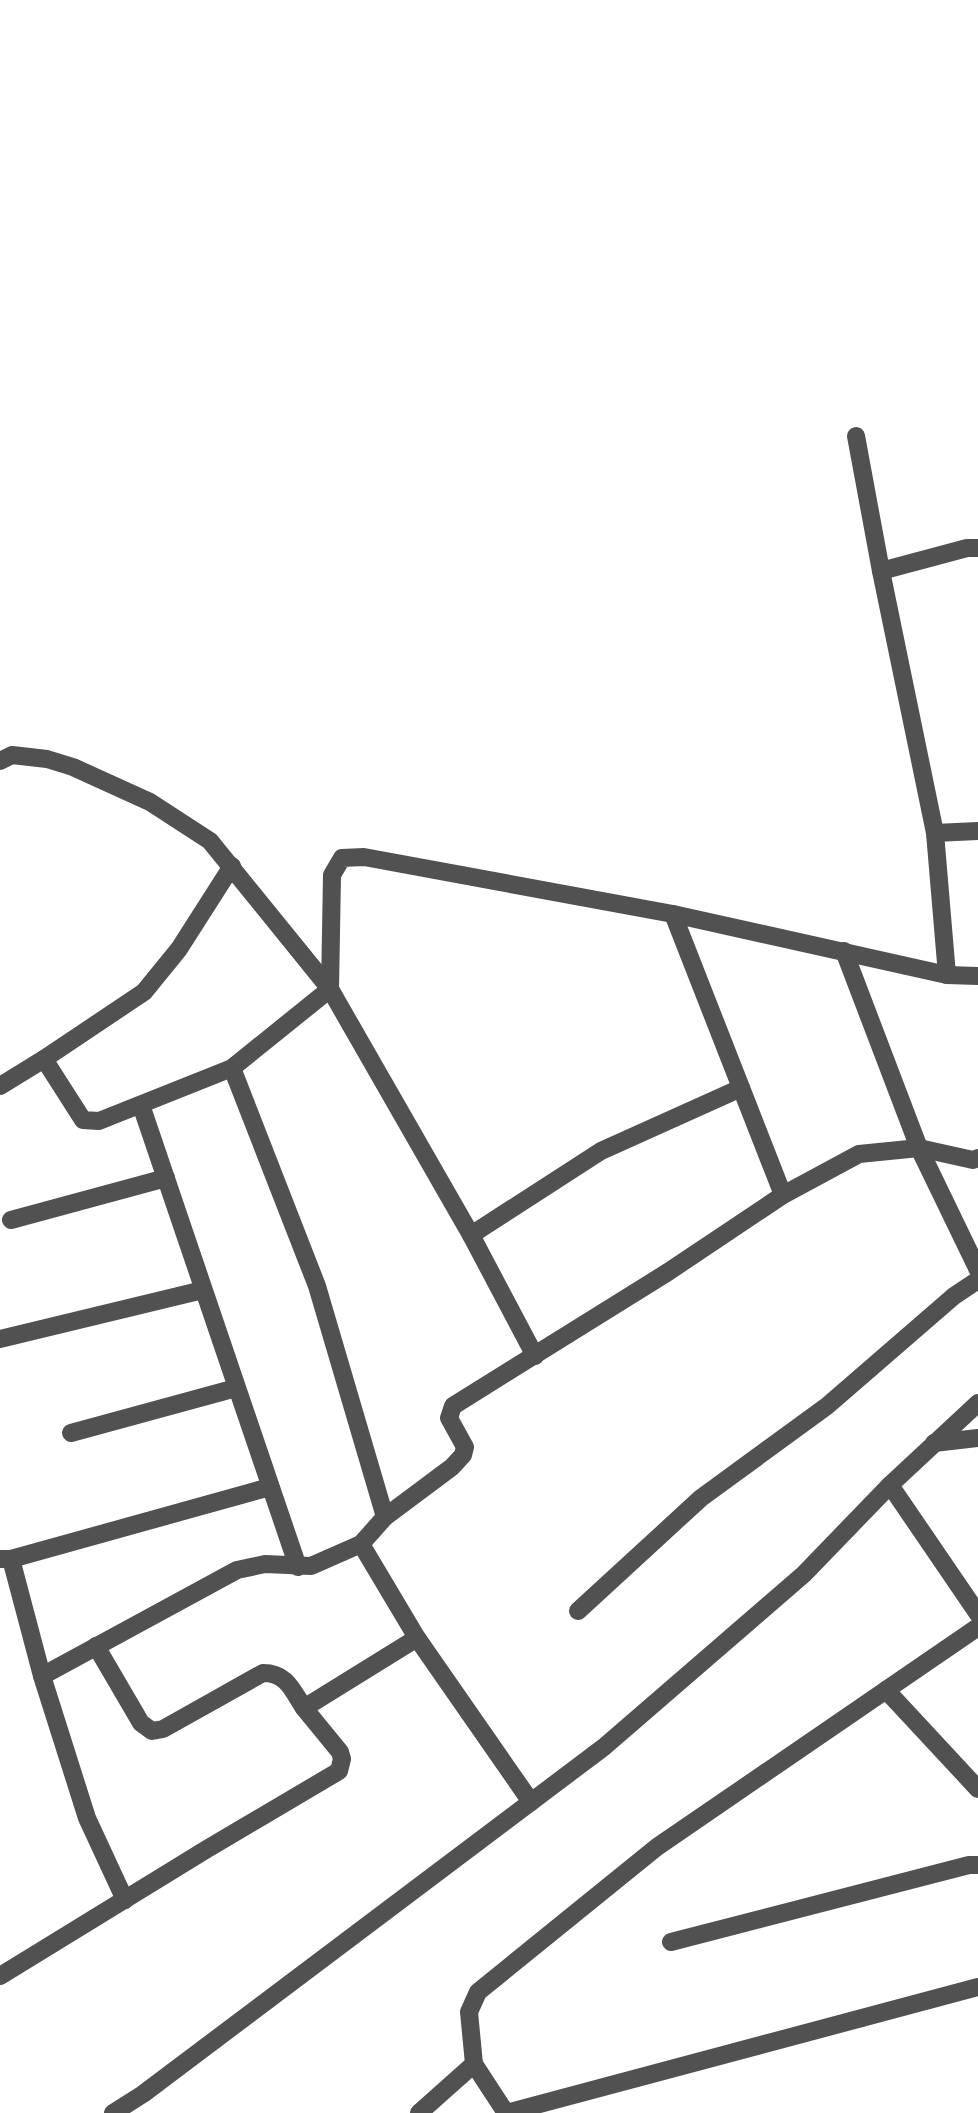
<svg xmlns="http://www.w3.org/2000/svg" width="978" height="2113" font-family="Manrope,sans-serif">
<rect width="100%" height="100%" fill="#fff"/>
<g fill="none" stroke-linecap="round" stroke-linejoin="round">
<g stroke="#515151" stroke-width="18">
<polyline points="856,436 881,571 935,833 947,975"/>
<polyline points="881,571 967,548 978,548"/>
<polyline points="0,761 12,755 47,759 73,767 150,802 210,841 330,989 471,1235 535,1356"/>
<polyline points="935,833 978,831"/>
<polyline points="673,914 783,1195"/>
<polyline points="844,951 919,1148 978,1270"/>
<polyline points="44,1059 144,992 179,949 232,866"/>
<polyline points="232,1068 317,1286 385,1517"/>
<polyline points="0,1086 44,1059 83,1120 99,1121 232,1068 330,989 332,875 342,858 364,857 673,914 947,975 978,976"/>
<polyline points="141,1105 298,1567"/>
<polyline points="11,1220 166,1178"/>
<polyline points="471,1235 601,1151 741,1088"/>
<polyline points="0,1339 203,1290"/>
<polyline points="71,1433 236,1388"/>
<polyline points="934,1443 978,1438"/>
<polyline points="890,1485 978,1614"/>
<polyline points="0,1559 11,1559 270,1487"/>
<polyline points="11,1559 42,1676 87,1818 125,1900"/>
<polyline points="578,1611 701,1498 827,1406 954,1296 978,1280"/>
<polyline points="417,1638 531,1802"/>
<path d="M96,1646L141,1723L152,1731L163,1729L263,1673C287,1673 292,1690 304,1708"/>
<polyline points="42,1676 237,1570 265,1564 311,1566 361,1544"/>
<polyline points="886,1690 978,1789"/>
<polyline points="671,1942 969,1865 978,1865"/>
<polyline points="0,1976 207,1849 339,1771 342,1759 340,1752 304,1708 417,1638 361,1544 385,1517 452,1467 463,1455 465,1447 449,1418 453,1406 668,1272 783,1195 859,1154 919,1148 973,1160 978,1158"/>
<polyline points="474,2064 506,2113 978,1987"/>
<polyline points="113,2113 143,2094 604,1747 804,1574 890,1485 978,1403"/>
<polyline points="419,2113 474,2064 469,2012 478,1992 657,1847 978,1627"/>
</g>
</g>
</svg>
